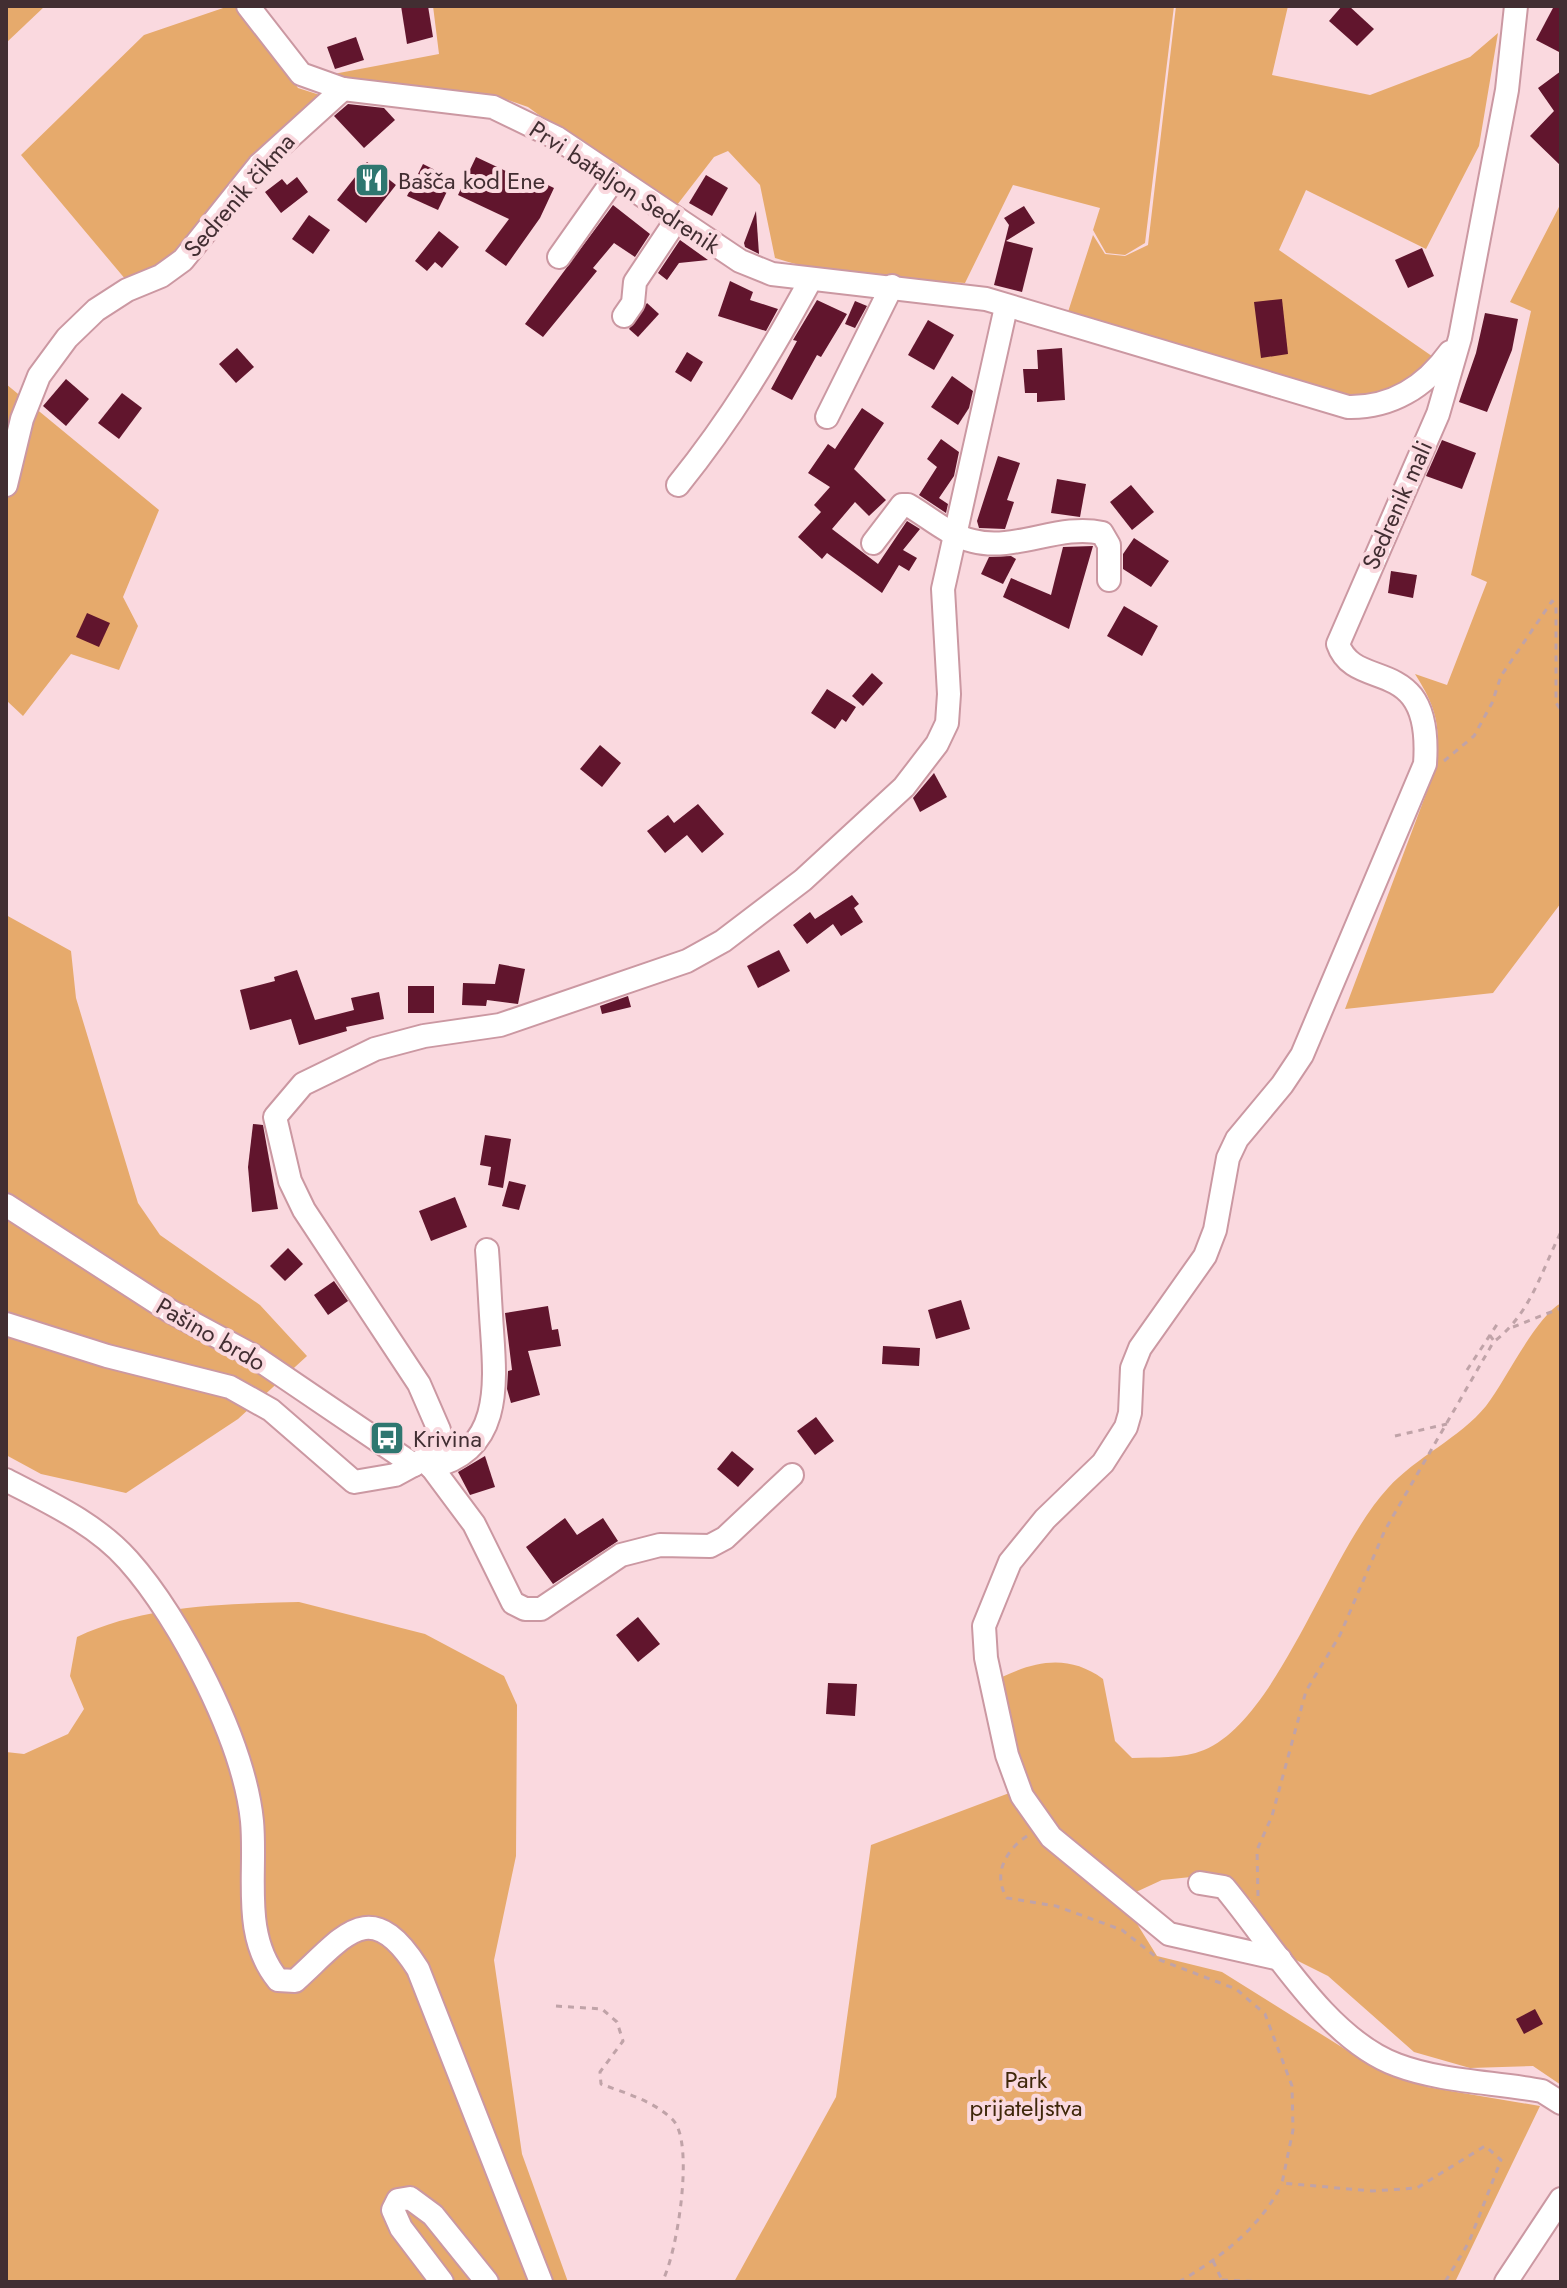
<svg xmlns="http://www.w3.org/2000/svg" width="1567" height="2288" font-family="Jost,sans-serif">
<rect width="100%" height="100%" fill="#fad9df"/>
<g fill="#e6aa6c">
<polygon points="6,6 45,6 6,43"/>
<polygon points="229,6 240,6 298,88 323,96 243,167 161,267 126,280 21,155 144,35"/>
<path d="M433,6H1174L1145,243L1125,255L1106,253L1093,230L1100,208L1013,185L965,283C901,279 837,278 775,258L760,185L728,151L714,157L677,205L623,176L528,107L494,95L323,76L439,54Z"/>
<polygon points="1176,6 1288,6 1272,75 1370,95 1470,57 1498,33 1479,146 1426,249 1306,190 1279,250 1439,361 1422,375 1368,402 1067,315 1093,235 1105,254 1125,256 1148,245"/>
<path d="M1561,203V903L1493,993L1345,1009L1435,770C1441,728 1438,710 1415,674L1447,685L1487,582L1471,575L1531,311L1510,302Z"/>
<polygon points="6,384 159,510 123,597 138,626 119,670 71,654 23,716 6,700"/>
<polygon points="6,915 71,951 76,998 138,1203 160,1235 260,1305 307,1356 238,1419 126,1493 41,1474 6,1455"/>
<path d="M1561,1303V2085L1533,2066L1470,2068L1414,2052L1328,1976L1290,1957L1250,1899L1223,1882L1191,1877L1162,1880L1136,1892C1112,1871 1084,1854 1062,1832C1021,1792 1013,1731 1002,1677C1038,1660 1070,1655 1103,1679L1115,1741L1132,1758C1155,1757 1182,1759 1204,1750C1279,1719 1329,1551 1388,1488C1416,1457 1460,1438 1486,1406C1506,1380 1535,1318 1561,1303Z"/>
<path d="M299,1602L425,1634L504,1676L517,1705L516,1856L494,1960L522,2154L568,2282H6V1752L24,1754L68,1734L84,1709L70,1676L77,1637C145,1605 225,1604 299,1602Z"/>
<polygon points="1012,1792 1126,1906 1157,1956 1222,1972 1372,2066 1427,2087 1540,2106 1455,2282 734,2282 836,2097 871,1845"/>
</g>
<g fill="#61152d">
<polygon points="401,6 428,6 433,37 407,44"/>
<polygon points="1342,6 1349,6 1374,29 1357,46 1329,21"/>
<polygon points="1554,6 1561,6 1561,53 1536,40"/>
<polygon points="356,37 364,60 335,69 327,47"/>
<polygon points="1561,71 1561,166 1530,136 1554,111 1538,88"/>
<polygon points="348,104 384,108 395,120 364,148 334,116"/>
<polygon points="476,157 527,181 529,176 554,188 540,218 506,266 485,251 509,219 458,195"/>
<polygon points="367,162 396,185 366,223 337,200"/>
<polygon points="423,164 453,179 438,210 407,196"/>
<polygon points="706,175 728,188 712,216 689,203"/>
<polygon points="297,177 308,192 281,213 265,192 282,179 287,185"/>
<polygon points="613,205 650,234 635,257 614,243 593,268 597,271 543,337 525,324"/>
<polygon points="1024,206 1035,223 1006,241 1033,248 1022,292 994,285 1009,225 1004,218"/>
<polygon points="756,211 759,254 745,247 744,243"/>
<polygon points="309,215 330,230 313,254 292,239"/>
<polygon points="439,231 459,247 442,268 435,262 427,271 415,261"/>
<polygon points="680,240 708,260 679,263 667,280 658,273"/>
<polygon points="1422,248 1434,276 1408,288 1395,260"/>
<polygon points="730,281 753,292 750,300 778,309 766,331 718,316"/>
<polygon points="1282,299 1288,354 1261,358 1254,302"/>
<polygon points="817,300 847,314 821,357 817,355 792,400 771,389 797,341 793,340"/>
<polygon points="855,301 867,306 855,328 845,324"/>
<polygon points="647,303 659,314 638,337 629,329"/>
<polygon points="1485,313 1518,319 1512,350 1487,412 1459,402 1476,353"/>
<polygon points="928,320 954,335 934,370 908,355"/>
<polygon points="237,348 254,367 236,383 219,364"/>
<polygon points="1062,348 1065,400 1037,402 1037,393 1025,393 1023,369 1038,369 1037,350"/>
<polygon points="687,352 703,362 691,382 675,372"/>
<polygon points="952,376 973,391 969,408 958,425 931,407"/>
<polygon points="66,379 89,399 66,426 43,406"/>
<polygon points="122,393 142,408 119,439 98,423"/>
<polygon points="862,408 884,423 854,469 886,500 869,516 855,502 832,529 878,564 907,521 920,529 903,550 917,558 909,571 899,565 882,593 827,553 822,559 798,537 821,512 814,505 830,487 808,473 828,444 835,449"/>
<polygon points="941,439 959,452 954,476 939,498 948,504 946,513 919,495 937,467 927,459"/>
<polygon points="1442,440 1476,453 1462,489 1426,476"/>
<polygon points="998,456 1020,463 1007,500 1014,502 1005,529 979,528 977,521"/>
<polygon points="1057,479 1086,484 1080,517 1051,513"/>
<polygon points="1131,485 1154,512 1132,530 1110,502"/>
<polygon points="1134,538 1169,561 1151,587 1123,569 1123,554"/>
<polygon points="1093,546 1069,629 1003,597 1011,578 1051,595 1063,547"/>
<polygon points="1011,556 1016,559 1003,584 981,574 989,557"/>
<polygon points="1391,571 1417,575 1413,598 1388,593"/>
<polygon points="1124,606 1158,626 1142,656 1107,636"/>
<polygon points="87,613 110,623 99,647 76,637"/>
<polygon points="872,673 883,683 863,706 852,696"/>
<polygon points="827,689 856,707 846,722 842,719 835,729 811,713"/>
<polygon points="600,745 621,763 602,787 580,769"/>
<polygon points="934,773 947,797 920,812 913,798"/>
<polygon points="698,804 724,834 702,853 687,835 665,853 647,831 668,815 674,823"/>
<polygon points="852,895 859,904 854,908 863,922 841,936 833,924 807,944 793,925 810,912 815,919"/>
<polygon points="779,950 790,971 758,988 747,966"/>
<polygon points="499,964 525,969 518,1004 487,1000 486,1006 462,1005 463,983 495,984"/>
<polygon points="297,970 315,1020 354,1010 351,998 379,992 384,1019 346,1027 347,1031 299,1045 291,1019 250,1030 240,990 275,981 274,977"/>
<rect x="408" y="986" width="26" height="27"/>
<polygon points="628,996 631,1007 602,1014 600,1006"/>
<polygon points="253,1124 263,1125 278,1209 252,1212 248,1167"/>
<polygon points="485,1135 511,1139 503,1188 488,1185 491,1167 480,1165"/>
<polygon points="509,1181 526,1185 519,1210 502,1206"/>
<polygon points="455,1197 467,1227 431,1241 419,1211"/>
<polygon points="288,1248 303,1264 285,1281 270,1266"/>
<polygon points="334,1281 348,1301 328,1315 314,1295"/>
<polygon points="961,1300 970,1329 936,1339 928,1310"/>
<polygon points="548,1306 552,1330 558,1329 561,1346 528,1351 540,1395 511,1403 507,1389 508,1371 512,1370 505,1313"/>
<polygon points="883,1346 920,1348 919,1366 882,1364"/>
<polygon points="816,1417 834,1441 815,1455 797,1431"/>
<polygon points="732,1451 754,1469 738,1487 717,1469"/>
<polygon points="485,1456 495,1487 470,1495 458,1472"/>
<polygon points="565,1518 577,1535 603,1518 618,1541 553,1584 526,1547"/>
<polygon points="638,1617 660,1644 638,1662 616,1635"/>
<polygon points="828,1683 857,1684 855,1716 826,1714"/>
<polygon points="1535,2009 1543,2024 1524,2034 1516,2019"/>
</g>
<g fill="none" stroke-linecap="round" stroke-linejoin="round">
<g stroke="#cb98a2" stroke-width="26">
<g id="minor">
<path d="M248,6L301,74L343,89L493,107L557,138L740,261L772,274L986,299L1348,407C1391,408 1425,387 1450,352"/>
<polyline points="559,257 614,179"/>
<polyline points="624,316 633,303 635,282 677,219"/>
<polyline points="827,417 892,286"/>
<polyline points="6,485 22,419 39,376 67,338 96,310 127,290 161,276 183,260 259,165 343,89"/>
<path d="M678,485C732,418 769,356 810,281"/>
<path d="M873,543L902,505H908C929,517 948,535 973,541C1015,552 1060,523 1102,533L1109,545V580"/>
<polyline points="6,1205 170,1311 252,1355 414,1465"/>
<polyline points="6,1324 107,1356 230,1387 271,1410 354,1482 395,1475 439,1451 439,1430 419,1384 304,1210 290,1181 275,1117 303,1084 375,1049 424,1036 500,1025 687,961 723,941 803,880 904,787 937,744 947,723 949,694 943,589 1006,307"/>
<polyline points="427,1461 474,1524 513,1603 525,1609 541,1609 621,1555 660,1545 710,1546 725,1538 792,1475"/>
<path d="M431,1467C501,1451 496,1387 492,1330C490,1303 489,1276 487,1250"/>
<path d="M6,1480C48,1502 95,1523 128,1560C181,1619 244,1742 252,1821C257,1875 241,1935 278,1980L295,1981C344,1937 370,1893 418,1969L541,2282"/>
<path d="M1200,1883L1224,1887C1272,1944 1326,2039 1397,2065C1442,2082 1495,2082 1542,2091L1561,2103"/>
<path d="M1280,1959L1169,1934L1051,1837L1022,1796L1007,1755L986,1658L984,1626L1010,1562L1045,1519L1103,1463L1126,1427L1130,1413L1132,1368L1140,1348L1205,1256L1215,1230L1228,1158L1237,1139L1282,1085L1302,1055L1425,764C1433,651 1355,694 1338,644L1438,414L1460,338L1507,90L1516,6"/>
<polyline points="442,2282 401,2228 393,2210 398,2200 410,2198 433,2215 487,2282"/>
<polyline points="1506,2282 1561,2199"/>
</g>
</g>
<g stroke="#c0a3a8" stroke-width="3" stroke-dasharray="6 6" stroke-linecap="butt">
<polyline points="1444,761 1474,736 1492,703 1501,676 1552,601 1556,605 1556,703 1561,710"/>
<polyline points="1513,1327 1561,1308"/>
<path d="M1496,1340C1531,1312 1541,1272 1561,1232"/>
<polyline points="1467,1370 1498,1323"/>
<polyline points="1395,1436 1447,1424"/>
<path d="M1027,1836C1006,1850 992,1874 1007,1898L1056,1906L1122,1930L1160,1960L1236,1989L1265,2014L1292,2086L1293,2130L1282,2183L1372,2191L1417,2188L1485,2146L1501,2160L1469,2242L1445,2282"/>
<polyline points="1258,1896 1257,1850 1272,1816 1306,1691 1340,1635 1385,1530 1494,1341 1489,1334"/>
<path d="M556,2006L602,2009L617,2022L623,2041L600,2072L601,2084C625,2093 654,2101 673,2120C695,2143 677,2255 662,2282"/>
<polyline points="1213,2261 1222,2280"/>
<polyline points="1222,2280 1268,2282"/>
<path d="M1179,2282C1221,2257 1259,2229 1282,2184"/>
</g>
<use href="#minor" stroke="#fff" stroke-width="22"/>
</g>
<defs>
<g id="restaurant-square" transform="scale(1.8)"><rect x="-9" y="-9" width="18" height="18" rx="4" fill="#2f7770" stroke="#fad9df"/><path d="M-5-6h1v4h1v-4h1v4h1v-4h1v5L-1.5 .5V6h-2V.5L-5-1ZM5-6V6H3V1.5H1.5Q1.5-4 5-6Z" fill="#fff"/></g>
<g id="bus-square" transform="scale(1.8)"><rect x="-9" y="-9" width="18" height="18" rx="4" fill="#2f7770" stroke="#fad9df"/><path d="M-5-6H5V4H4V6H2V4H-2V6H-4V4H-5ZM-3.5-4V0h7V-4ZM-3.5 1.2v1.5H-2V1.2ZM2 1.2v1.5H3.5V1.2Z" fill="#fff"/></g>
</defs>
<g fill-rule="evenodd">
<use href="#restaurant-square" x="372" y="180"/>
<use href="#bus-square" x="387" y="1438"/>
</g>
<g text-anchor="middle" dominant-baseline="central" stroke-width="8" stroke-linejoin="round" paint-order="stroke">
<g font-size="24" fill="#422e32" stroke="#fad9df" text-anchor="start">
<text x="398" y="180">Bašča kod Ene</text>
<text x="413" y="1438">Krivina</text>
</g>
<g font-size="24" fill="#422e32" stroke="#fad9df">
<text transform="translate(625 187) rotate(33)">Prvi bataljon Sedrenik</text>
<text transform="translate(239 195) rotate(-49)">Sedrenik čikma</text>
<text transform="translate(1397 505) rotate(-66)">Sedrenik mali</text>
<text transform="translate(211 1334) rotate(30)">Pašino brdo</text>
</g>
<g font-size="24" fill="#3f270a" stroke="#fad9df">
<text x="1026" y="2079">Park<tspan x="1026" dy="28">prijateljstva</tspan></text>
</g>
</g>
<rect width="1567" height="2288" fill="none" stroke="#422e32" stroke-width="16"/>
</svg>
